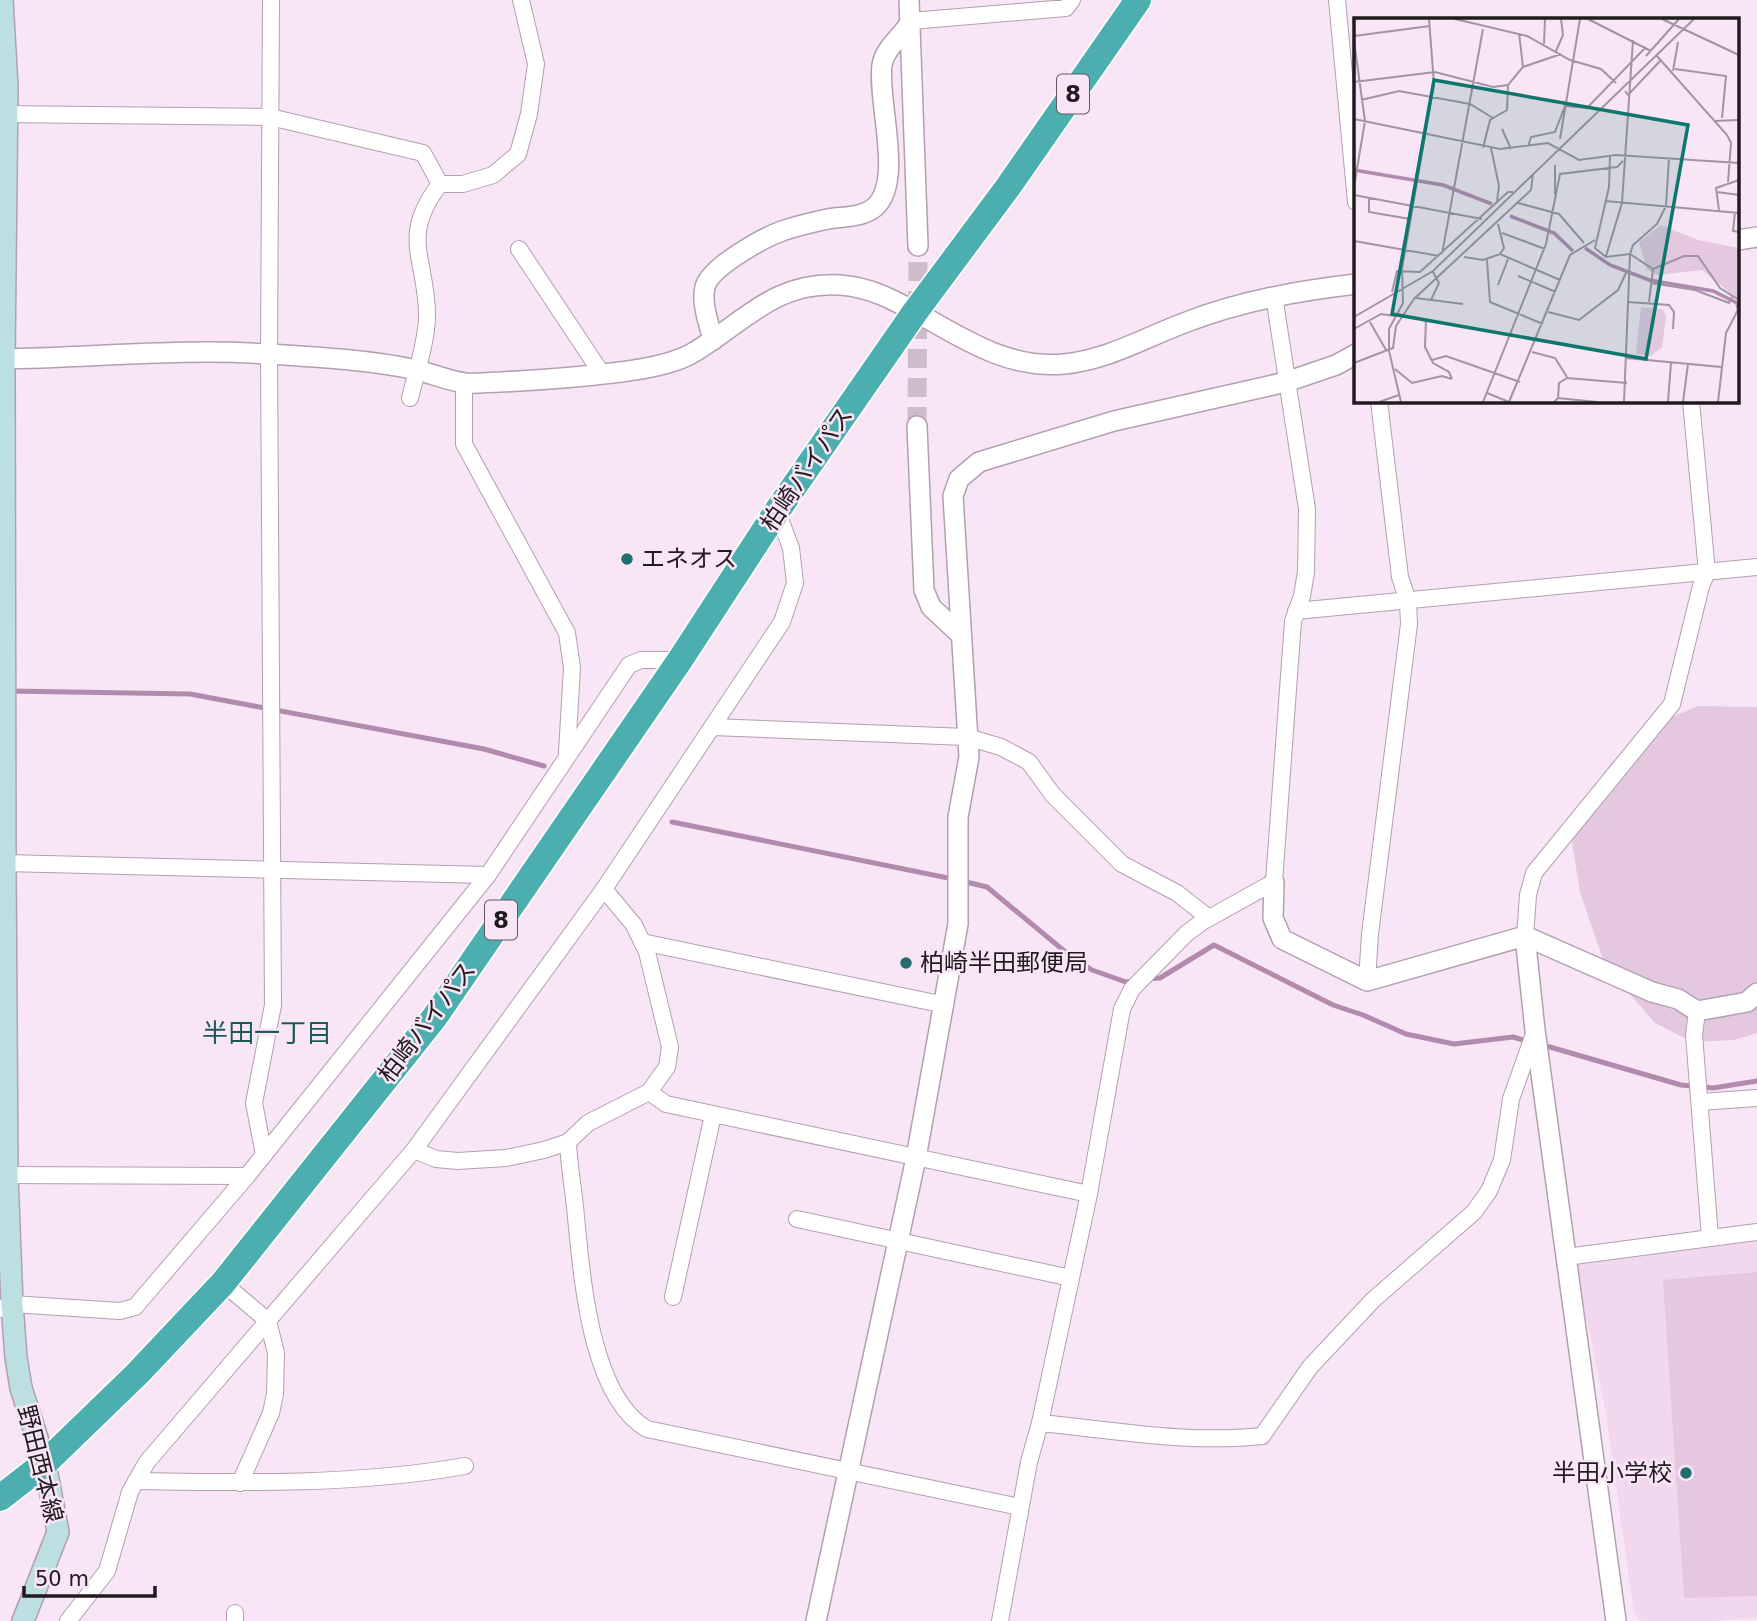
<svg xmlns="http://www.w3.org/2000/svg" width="1757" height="1621" font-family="'DejaVu Sans','Noto Sans JP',sans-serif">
<rect width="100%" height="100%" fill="#f8e5f5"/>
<polygon fill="#f1d8ee" points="1757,1240 1757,1618 1712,1621 1641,1621 1634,1613 1606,1414 1576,1266 1587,1260"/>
<g fill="#e3c8e0">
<polygon points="1698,706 1757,707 1757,1033 1734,1040 1692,1042 1655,1023 1605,965 1580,892 1572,842 1579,808 1612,762 1662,721"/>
<polygon points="1757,1272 1757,1596 1684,1598 1663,1280"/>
</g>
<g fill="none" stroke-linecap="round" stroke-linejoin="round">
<g stroke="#b28aae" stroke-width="5">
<polyline points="9,691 190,694 484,749 544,766"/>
<polyline points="672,822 953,879"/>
<polyline points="962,881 987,887 1068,954 1092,970 1126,982 1134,981"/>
<polyline points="1147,979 1160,978 1214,945 1333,1005 1363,1015 1406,1034 1454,1044 1513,1037 1530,1042"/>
<polyline points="1543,1045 1681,1085 1713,1088 1757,1081"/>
</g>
<polyline stroke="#cdbdca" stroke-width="19" stroke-dasharray="19 10" stroke-linecap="butt" points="917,426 918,246"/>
<g stroke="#b2a0b0" stroke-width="18">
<g id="minor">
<polyline points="1337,0 1356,202"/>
<polyline points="911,21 1066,8 1072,0"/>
<polyline points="0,114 270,117 423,153 440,184"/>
<polyline points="519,249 602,374"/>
<polyline points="464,383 464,444 567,633 572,668 567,752"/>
<path d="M410,398C416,373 426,344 427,318C428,260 398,238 440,184H463L493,175L518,154L529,114L536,64L521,0"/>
<polyline points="1296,611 1757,567"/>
<polyline points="712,727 967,737 1001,747 1029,762 1053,795 1122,864 1177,893 1209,918"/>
<polyline points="5,863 488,875"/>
<polyline points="1525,936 1528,895 1534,873 1672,704 1701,586 1707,572 1691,401"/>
<polyline points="642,942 945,1005"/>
<polyline points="1367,981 1370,934 1409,624 1408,601 1400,577 1379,401"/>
<polyline points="1697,1011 1694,1035 1710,1237"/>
<polyline points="649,1092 666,1104 1089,1194"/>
<polyline points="1700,1102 1757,1098"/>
<path d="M568,1142C569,1167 574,1192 576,1217C582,1276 590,1396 647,1429L1020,1507"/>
<polyline points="414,1150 436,1159 458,1161 506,1158 544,1150 568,1142 588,1123 649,1092 667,1067 670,1047 647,952 634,925 604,889"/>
<polyline points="264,1155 254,1103 273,1005 269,354 271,0"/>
<polyline points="0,1175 247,1176"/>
<polyline points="797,1219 1071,1278"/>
<polyline points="1566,1257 1757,1232"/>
<polyline points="223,1283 268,1321 276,1353 275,1394 271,1413 240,1483"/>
<polyline points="673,1297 713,1115"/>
<polyline points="0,1309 12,1304 120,1311 135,1307 247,1176 488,875 629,665 641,660 680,660"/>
<path d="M1040,1423C1113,1430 1189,1444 1262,1436L1310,1367L1373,1300L1474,1212L1489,1191L1502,1160L1511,1099L1535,1031"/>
<path d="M136,1481C245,1483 357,1485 465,1466"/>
<polyline points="235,1613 235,1621"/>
<polyline points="68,1621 107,1571 130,1492 147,1462 414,1150 604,889 782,622 795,583 791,548 777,511"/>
<polyline points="1000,1621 1029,1462 1040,1423 1089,1194 1122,1009 1132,989 1187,933 1202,922 1274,882 1293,621 1302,596 1306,572 1307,509 1274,296"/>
</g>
</g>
<g stroke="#b2a0b0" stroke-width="22">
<g id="tertiary">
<polyline points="909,0 918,246"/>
<polyline points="1738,240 1757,237"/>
<path d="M713,340C709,323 701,304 705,287C710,267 763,238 782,231C795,226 810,223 823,220C839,216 861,219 875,207C904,181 877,101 882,65C885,47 903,36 911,21"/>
<path d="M0,359C90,358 180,348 269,354C318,357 370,360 417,370C433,374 449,381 465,383C477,384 489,382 501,382C541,380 581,377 621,372C644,369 676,364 696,351C745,321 776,281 840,285C870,287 894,300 919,314C965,340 1009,369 1064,364C1107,360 1144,338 1184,323C1240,301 1297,291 1356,284"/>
<polyline points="917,426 924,590 931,607 960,634"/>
<polyline points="1274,882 1273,918 1282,939 1367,981 1525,936 1652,992 1678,999 1697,1011 1747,1002 1757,993"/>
<polyline points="1525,936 1535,1030 1616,1621"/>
<polyline points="816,1621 916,1158 958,924 958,817 969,757 953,496 959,479 979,462 1114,421 1286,382 1336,365 1356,354"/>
</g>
</g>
<g stroke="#b2a0b0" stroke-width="24">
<polyline id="secondary" points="2,0 7,86 4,359 5,863 7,1175 12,1304 16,1357 21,1388 45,1463 58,1532 23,1621"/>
</g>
<g stroke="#fff" stroke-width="29">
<polyline id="trunk" points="0,1498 45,1463 137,1374 223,1283 434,1018 680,660 777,511 915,312 1008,187 1138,0"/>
</g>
<use href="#minor" stroke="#fff" stroke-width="16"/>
<use href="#tertiary" stroke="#fff" stroke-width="19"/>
<use href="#secondary" stroke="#bce0e1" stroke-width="21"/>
<use href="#trunk" stroke="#4caeaf" stroke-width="26"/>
</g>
<g fill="#226e6f" stroke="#f8e5f5" stroke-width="2.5">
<circle cx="627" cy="559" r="7"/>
<circle cx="906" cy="963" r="7"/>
<circle cx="1686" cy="1473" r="7"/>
</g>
<g text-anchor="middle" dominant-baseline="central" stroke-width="5" stroke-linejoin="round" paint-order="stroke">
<g fill="#f8e5f5" stroke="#625860" stroke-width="2">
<rect x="1057" y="74.5" width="32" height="39" rx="5"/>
<rect x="485" y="900.5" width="32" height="39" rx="5"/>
</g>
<g font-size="23" font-weight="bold" fill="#211b20">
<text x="1073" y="94">8</text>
<text x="501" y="920">8</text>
</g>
<g font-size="24" fill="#211b20" stroke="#f8e5f5">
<text transform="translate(807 469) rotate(-56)">柏崎バイパス</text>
<text transform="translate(427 1022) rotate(-53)">柏崎バイパス</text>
<text transform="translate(40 1464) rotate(76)">野田西本線</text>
</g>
<g font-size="24" fill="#211b20" stroke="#f8e5f5" text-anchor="start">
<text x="641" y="559">エネオス</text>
<text x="920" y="963">柏崎半田郵便局</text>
<text x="1672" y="1473" text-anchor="end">半田小学校</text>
</g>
<g font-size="26" fill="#1d5859" stroke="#f8e5f5">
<text x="267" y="1033">半田一丁目</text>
</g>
</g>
<g transform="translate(1354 18)">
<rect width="385" height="385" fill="#f8e5f5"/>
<path d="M307,207L344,222L385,230V282L348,252L304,257L293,252L285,224ZM287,289L309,291L312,299L308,329L297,338L282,336Z" fill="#e3c8e0"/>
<path fill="none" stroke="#b28aae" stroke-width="3.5" d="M0,152L89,167L138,186M156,198L200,215L219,233M231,230L256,247L295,262L359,273L383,285L385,294"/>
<path fill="none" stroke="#a294a0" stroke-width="2" d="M101,1L173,18L216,42L247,51L262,65M234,1L297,33M308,1L385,37M0,18L76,8M0,23L11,103L0,169M190,26L191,1M202,33L209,17L207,1M292,38L325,1M303,38L373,117L377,125L374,164M169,49L207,36M321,51L372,58L368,100M319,53L324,24M0,64L81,54L139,69L154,67L169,49L165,15M271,73L274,77L307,42M7,82L45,73L116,86L139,100M0,101L146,131L194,125L225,142L262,137L385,145M360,103L385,102M148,111L157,131M206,121L226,1M174,129L177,119L201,114L211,88L233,90L292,29M129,130L136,102L153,92L154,67M137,130L145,168L143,183M256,138L255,169L241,230L252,239L276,236L299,251L330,238H344L366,270L385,282M363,174L385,177M201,176V147M0,177L128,201M15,180V194L56,201M251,183L385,195M164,185L205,196L230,225M365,192L362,170L385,162M381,194L379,213L385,214M144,206L150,230L146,236M148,215L191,231M0,223L85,238M88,236L129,11M252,238L268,185L279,22M110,239L129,242L146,236L206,262M133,242L136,284L189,306M164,258L202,274M297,265L341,272L375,285L378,279M144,267L154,241M38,274L43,253L66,254L154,174H159M62,280L109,286M77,282L85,265L79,254M274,284L315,287L320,294L319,311M295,284L299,251M194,294L225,302L264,272L273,253M0,299L79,253L340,1M72,301L71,329L79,345L95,354L98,361M16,304L32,332M0,311L27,296L41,298M178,334L201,340L213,359M272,340L367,349M78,342L92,338L166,364M0,345L39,330L42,308L60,281L177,172L179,156M41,351L58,365L88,358L98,361M133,375L155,384M204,380L205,365L213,360L273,365M25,384L45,377M47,384L35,333V311L49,285L48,251L80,66L75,1M129,384L192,226L206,156L263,149L269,143M155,384L216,237L241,222M200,384L204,380L243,384M270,384L276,236L279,227L303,206L312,188L315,140M314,384L317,345M329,384L334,346M364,384L372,315L385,290"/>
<path fill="#0f766e" fill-opacity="0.15" stroke="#0f766e" stroke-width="3.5" d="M80,62L334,107L292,341L38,296Z"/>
<rect width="385" height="385" fill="none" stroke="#211b20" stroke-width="3.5"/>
</g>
<path d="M24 1586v10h131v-10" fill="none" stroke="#211b20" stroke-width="3.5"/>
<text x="35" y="1586" font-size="21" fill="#211b20" stroke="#f8e5f5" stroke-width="5" paint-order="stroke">50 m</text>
</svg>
